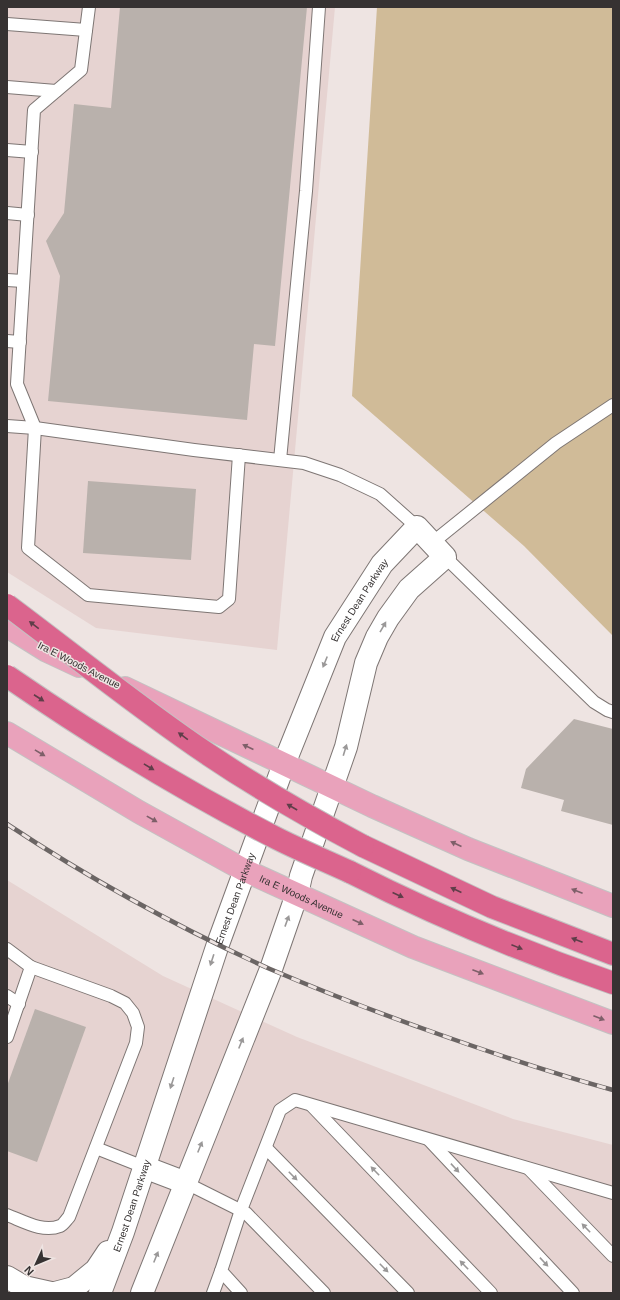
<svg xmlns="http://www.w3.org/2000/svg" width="620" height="1300" font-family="Arial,sans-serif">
<rect width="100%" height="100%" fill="#eee4e2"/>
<g fill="#e6d3d1">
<polygon points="7,7 335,7 277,650 96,628 7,572"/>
<polygon points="7,880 163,976 297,1037 513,1119 613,1145 613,1293 7,1293"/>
</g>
<polygon fill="#d0bb98" points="377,7 613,7 613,636 524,546 352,396"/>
<g fill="#b9b1ac">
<polygon points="120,7 307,7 275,346 254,344 247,420 48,401 60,276 46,241 64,213 74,104 111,108"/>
<polygon points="88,481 196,489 191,560 83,553"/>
<polygon points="574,719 613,729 613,825 561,811 564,800 521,788 526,769"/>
<polygon points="35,1009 86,1027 37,1162 7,1151 7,1086"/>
</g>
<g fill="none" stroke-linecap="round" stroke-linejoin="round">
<g stroke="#7e7674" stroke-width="14">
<g id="service">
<polyline points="89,7 81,70 34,110 17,384 35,428 28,548 88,595 219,607 229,599 239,455"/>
<polyline points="7,24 86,30"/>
<polyline points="7,87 56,91"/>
<polyline points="7,150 32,152"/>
<polyline points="7,213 28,215"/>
<polyline points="7,280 23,281"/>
<polyline points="7,341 20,342"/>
<polyline points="7,426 35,428 194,450 304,463 340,475 380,494 417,527"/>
<polyline points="280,460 306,191 319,7"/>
<polyline points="432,543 556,443 613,405"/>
<polyline points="445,557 594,702 607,710 613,712"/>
<polyline points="7,949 31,967 7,1037"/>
<polyline points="7,996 19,1004"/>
<polyline points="312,1106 491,1293"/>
<polyline points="429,1140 573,1293"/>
<polyline points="96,1148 144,1167"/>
<polyline points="266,1148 408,1293"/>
<polyline points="529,1169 613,1256"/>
<polyline points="186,1183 246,1213 324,1293"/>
<path d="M7,1215C23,1221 43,1233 60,1226C63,1225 66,1220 69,1217L136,1043L138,1027L133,1013L125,1003L111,996L31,967"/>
<polyline points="213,1293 221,1271"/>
<polyline points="241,1293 221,1271 241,1210 280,1110 295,1100 613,1193"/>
</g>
</g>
<g stroke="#7e7674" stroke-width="24">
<g id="minor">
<polyline points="144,1167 186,1183"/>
<polyline points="7,1277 24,1287 51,1293"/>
<polyline points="55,1293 74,1288 96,1270 108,1252"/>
<path id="s1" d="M100,1293L123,1232L218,944L284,764L335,637L382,564L417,527L445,557L409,589L388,618L377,637L366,663L346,747L301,876L297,894L271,969L142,1293"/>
</g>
</g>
<g stroke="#c3c2c2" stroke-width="24">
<g id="primary">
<polyline points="7,626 47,651 79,666"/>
<polyline points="125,688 372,806 468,849 613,906"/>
<path id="s2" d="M7,733L139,812L244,870L413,947L613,1023"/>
</g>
</g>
<g stroke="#c3c2c2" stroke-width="24">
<g id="motorway">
<polyline points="363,846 492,907 613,954"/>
<path d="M350,872C435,915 523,952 613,983"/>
</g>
</g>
<use href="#service" stroke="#fff" stroke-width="12"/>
<use href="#minor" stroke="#fff" stroke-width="22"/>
<use href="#primary" stroke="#e9a2bb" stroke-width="22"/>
<use href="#motorway" stroke="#db648d" stroke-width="22"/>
<g stroke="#6b6564" stroke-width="4.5">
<path id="rail" d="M7,824C90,879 179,928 270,969C326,993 384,1015 441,1035C498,1055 555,1074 613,1090"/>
</g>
<use href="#rail" stroke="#eee4e2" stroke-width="3" stroke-dasharray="9" stroke-linecap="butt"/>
<g stroke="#c3c2c2" stroke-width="24" stroke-linecap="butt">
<g id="motorway-bridge">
<path d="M7,605C74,655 139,708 209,755C258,788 310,818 363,846"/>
<path d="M7,676C94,736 184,791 278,839C302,851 326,861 350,872"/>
</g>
</g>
<use href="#motorway-bridge" stroke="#db648d" stroke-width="22"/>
</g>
<defs><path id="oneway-solid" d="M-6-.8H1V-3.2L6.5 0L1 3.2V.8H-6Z"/></defs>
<g fill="#5f3e49">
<use href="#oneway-solid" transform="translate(34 625) rotate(-143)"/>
<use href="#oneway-solid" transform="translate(39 698) rotate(33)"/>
<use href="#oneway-solid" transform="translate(183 736) rotate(-144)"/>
<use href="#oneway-solid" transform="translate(149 767) rotate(31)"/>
<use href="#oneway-solid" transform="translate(292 807) rotate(-150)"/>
<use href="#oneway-solid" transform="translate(456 890) rotate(-155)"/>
<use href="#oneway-solid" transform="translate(398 895) rotate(25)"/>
<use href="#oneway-solid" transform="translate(577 940) rotate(-159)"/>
<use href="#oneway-solid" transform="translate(517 947) rotate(22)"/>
</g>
<g fill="#9a9898">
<use href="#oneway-solid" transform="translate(383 627) rotate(-60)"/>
<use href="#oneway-solid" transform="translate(325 662) rotate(112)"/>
<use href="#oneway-solid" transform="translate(345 750) rotate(-73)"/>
<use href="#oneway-solid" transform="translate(287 921) rotate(-70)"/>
<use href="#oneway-solid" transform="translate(212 960) rotate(108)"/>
<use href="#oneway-solid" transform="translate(241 1043) rotate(-68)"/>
<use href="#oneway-solid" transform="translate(172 1083) rotate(108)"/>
<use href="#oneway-solid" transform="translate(200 1147) rotate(-68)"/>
<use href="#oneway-solid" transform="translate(455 1168) rotate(47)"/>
<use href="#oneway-solid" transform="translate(375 1171) rotate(-134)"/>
<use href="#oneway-solid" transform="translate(293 1176) rotate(45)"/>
<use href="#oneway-solid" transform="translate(586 1228) rotate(-134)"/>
<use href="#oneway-solid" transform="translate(156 1257) rotate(-68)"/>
<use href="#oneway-solid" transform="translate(544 1262) rotate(47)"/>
<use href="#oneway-solid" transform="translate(464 1265) rotate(-134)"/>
<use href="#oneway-solid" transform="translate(384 1268) rotate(45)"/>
</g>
<g fill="#7e5f69">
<use href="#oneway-solid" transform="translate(248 747) rotate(-155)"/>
<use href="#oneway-solid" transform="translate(40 753) rotate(31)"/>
<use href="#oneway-solid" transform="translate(152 819) rotate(29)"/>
<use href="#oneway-solid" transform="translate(456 844) rotate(-156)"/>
<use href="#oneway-solid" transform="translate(577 891) rotate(-159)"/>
<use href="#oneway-solid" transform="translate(358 922) rotate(24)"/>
<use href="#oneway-solid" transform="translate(478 972) rotate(21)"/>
<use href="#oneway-solid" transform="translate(599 1018) rotate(21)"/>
</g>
<g text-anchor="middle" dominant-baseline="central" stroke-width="3" stroke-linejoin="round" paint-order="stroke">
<g font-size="10" fill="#363232" stroke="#eee4e2">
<text stroke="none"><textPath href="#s1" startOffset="741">Ernest Dean Parkway</textPath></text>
<text transform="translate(79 665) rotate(27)">Ira E Woods Avenue</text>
<text stroke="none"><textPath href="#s2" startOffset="337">Ira E Woods Avenue</textPath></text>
<text stroke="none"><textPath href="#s1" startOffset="417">Ernest Dean Parkway</textPath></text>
<text stroke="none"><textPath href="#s1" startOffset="93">Ernest Dean Parkway</textPath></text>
</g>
</g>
<rect width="620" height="1300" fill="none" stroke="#363232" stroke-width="16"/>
<g transform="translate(36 1264) rotate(226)" stroke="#eee4e2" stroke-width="3" paint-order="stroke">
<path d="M0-3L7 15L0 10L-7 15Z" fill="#363232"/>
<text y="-6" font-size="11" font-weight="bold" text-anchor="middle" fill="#363232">N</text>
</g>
</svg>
